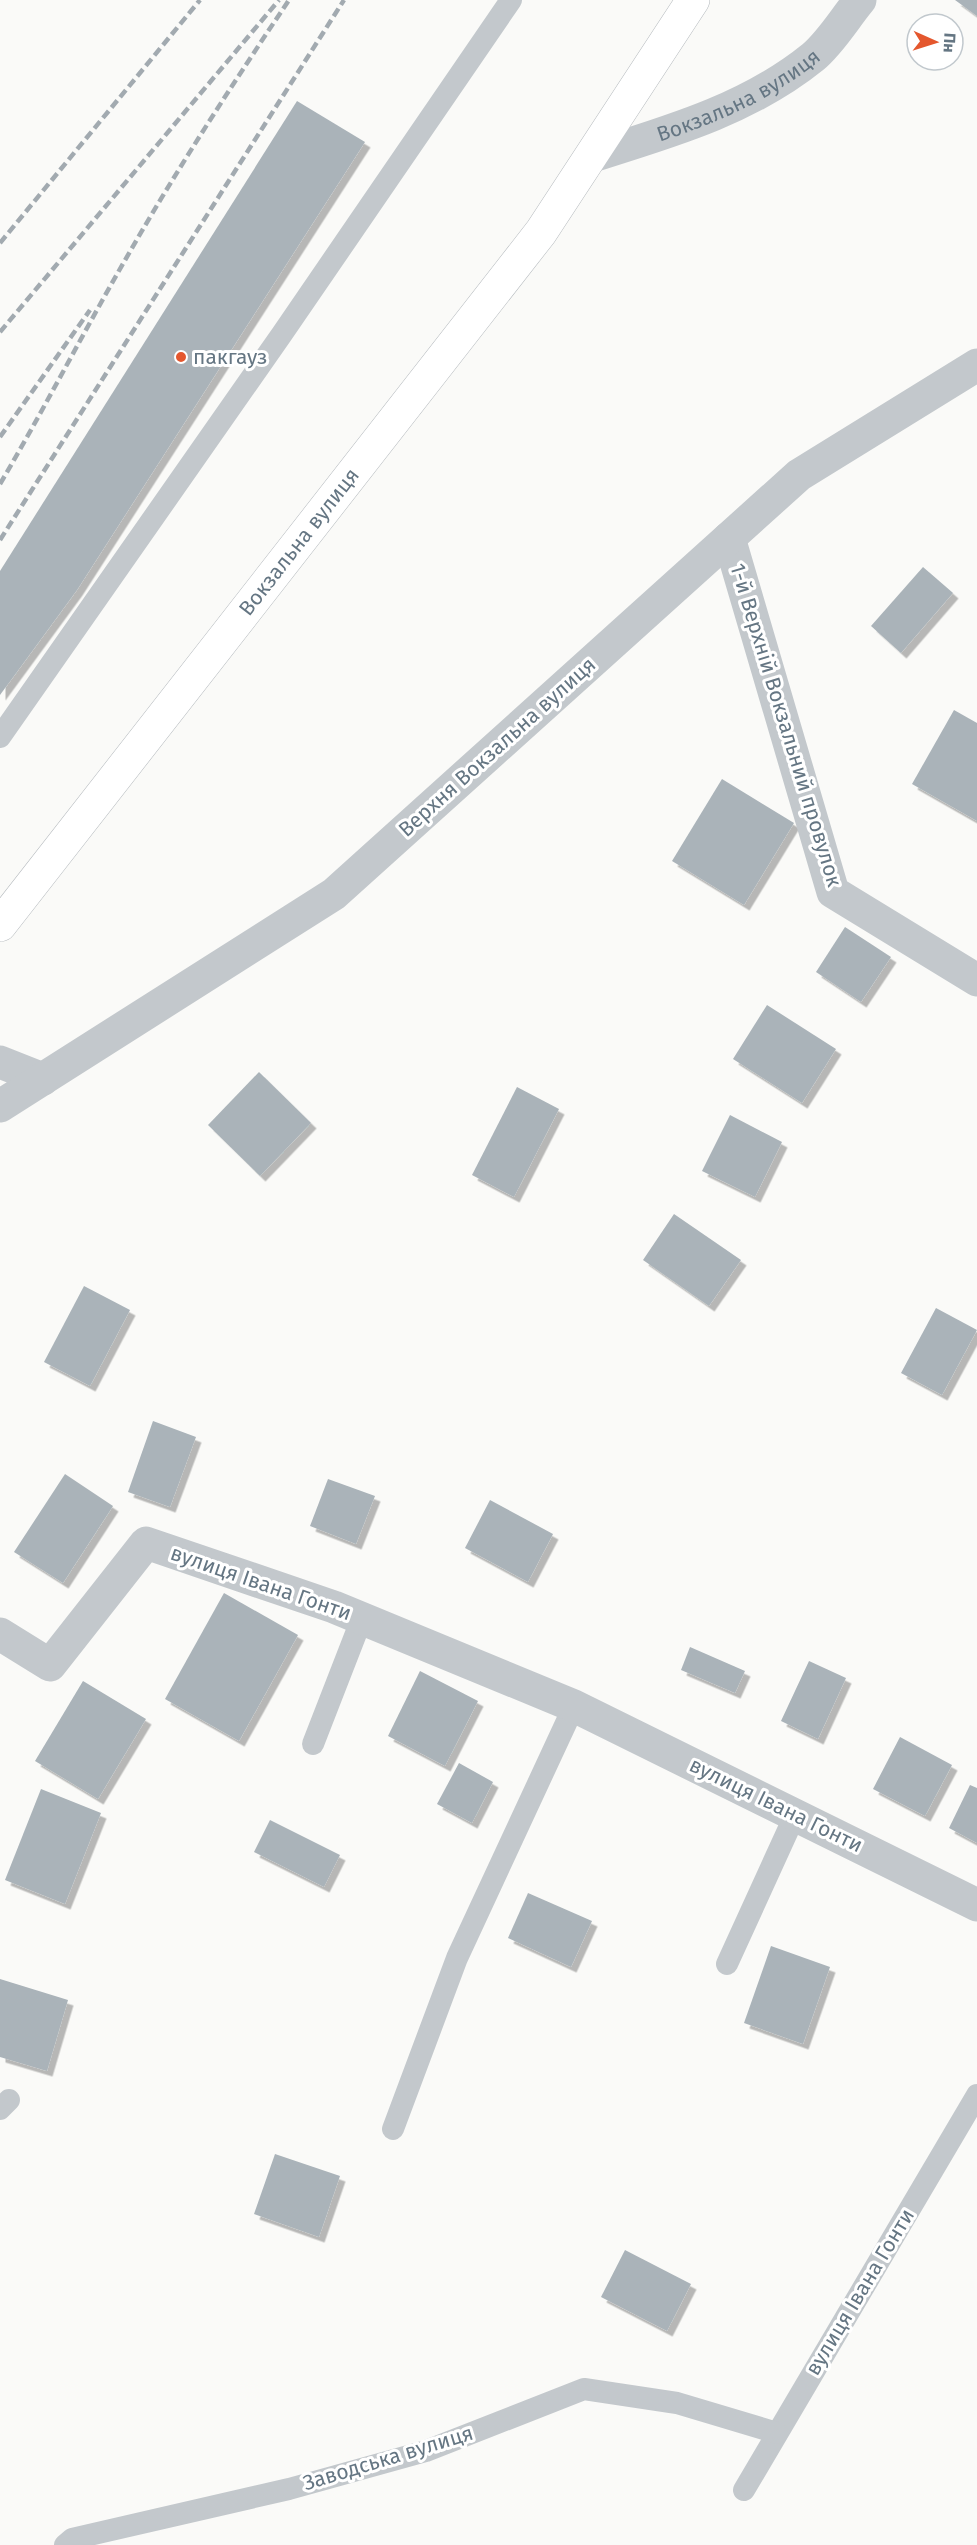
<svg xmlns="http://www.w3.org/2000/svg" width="977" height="2545" font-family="'Fira Sans',sans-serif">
<defs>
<filter id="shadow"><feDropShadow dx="5.5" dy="5.5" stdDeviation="0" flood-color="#0004"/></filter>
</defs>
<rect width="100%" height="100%" fill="#fafaf8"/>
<g fill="#aab3b9" filter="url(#shadow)">
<polygon points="955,0 977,0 977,16"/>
<polygon points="297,101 365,142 77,590 0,695 0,571"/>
<polygon points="923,567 953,593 901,653 871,626"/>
<polygon points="954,710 977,723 977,821 912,784"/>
<polygon points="722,779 794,823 744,905 672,861"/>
<polygon points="845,927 891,957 861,1002 816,972"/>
<polygon points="767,1005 836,1049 802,1103 733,1059"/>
<polygon points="259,1072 311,1123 260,1176 208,1125"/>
<polygon points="517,1087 559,1109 514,1197 472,1175"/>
<polygon points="730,1115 782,1142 755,1197 702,1171"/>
<polygon points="674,1214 741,1260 709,1306 643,1260"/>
<polygon points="84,1286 130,1310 90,1386 44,1362"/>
<polygon points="936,1308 977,1330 942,1395 901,1373"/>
<polygon points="153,1421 196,1437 170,1507 128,1492"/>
<polygon points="65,1474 113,1506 63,1583 14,1552"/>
<polygon points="328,1479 375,1496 356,1544 310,1526"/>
<polygon points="490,1500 553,1534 528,1582 465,1548"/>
<polygon points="224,1593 298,1635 239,1741 165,1699"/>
<polygon points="690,1647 745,1671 735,1693 681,1670"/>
<polygon points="809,1661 846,1678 818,1739 781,1721"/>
<polygon points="420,1671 478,1701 445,1766 388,1736"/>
<polygon points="83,1681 146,1719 98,1799 35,1761"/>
<polygon points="900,1737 952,1765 925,1816 873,1789"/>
<polygon points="459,1763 493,1782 472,1823 437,1804"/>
<polygon points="970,1785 977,1788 977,1843 949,1828"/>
<polygon points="41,1789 101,1813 65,1904 5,1880"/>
<polygon points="270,1820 340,1855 324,1887 254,1852"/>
<polygon points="528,1893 592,1921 571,1967 508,1938"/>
<polygon points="771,1946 830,1967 803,2044 744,2023"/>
<polygon points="0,1979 68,2000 47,2071 0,2057"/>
<polygon points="275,2154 340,2176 319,2237 254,2214"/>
<polygon points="625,2250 691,2284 667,2331 601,2297"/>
</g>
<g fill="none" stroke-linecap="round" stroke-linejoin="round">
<g stroke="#b5babe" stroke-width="34">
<g id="primary">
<path id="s2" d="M0,925L541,232L693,0"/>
</g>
</g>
<g stroke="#c3c8cc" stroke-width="22">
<polyline points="0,737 282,334 511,0"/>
<polyline points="313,1744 362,1618"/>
<polyline points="727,1964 795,1815"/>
<polyline points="0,2109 9,2100"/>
<polyline points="393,2129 457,1958 574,1706"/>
<polyline points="744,2490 977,2095"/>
<polyline points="65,2545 72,2539 289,2489 426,2451 584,2389 677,2403 777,2433"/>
</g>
<g stroke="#c3c8cc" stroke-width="33">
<path id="s1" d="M592,156C669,132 749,109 813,57C831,42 845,18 860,0"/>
<polyline points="729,538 833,892 977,980"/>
<polyline points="0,1062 43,1079"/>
<polyline points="0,1106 334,894 799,475 977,365"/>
<polyline points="0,1634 50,1665 146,1543 334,1607 574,1706 977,1905"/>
</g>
<use href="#primary" stroke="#fff" stroke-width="33"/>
<g stroke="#a2aab0" stroke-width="4.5" stroke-dasharray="9 4.5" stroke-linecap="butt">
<polyline points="0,243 200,0"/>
<polyline points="0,332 279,0"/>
<polyline points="0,437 90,310"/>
<path d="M0,484C43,411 82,335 124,262C175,172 232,85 289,0"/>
<polyline points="0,540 344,0"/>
</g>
</g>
<circle fill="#e4572e" stroke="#fff" stroke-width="2" cx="181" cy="357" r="6"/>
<g text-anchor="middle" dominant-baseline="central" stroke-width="6" stroke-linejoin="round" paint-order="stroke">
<g font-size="21" fill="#657683" stroke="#fff">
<text stroke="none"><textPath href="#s1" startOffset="159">Вокзальна вулиця</textPath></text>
<text stroke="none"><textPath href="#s2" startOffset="486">Вокзальна вулиця</textPath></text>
<text transform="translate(786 725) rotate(73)">1-й Верхній Вокзальний провулок</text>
<text transform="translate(497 747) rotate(-42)">Верхня Вокзальна вулиця</text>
<text transform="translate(261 1583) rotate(19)">вулиця Івана Гонти</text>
<text transform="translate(776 1805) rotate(26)">вулиця Івана Гонти</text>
<text transform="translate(860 2292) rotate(-59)">вулиця Івана Гонти</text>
<text transform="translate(388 2458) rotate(-17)">Заводська вулиця</text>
</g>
<g font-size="21" fill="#657683" stroke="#fff" text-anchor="start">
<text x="193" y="357">пакгауз</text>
</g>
</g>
<g transform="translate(935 42) rotate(93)"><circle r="28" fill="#ffffff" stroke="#c1c8cd" stroke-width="1.5"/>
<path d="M0-4.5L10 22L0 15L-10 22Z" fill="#e4572e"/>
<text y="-9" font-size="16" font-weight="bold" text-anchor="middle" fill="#657683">Пн</text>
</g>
</svg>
